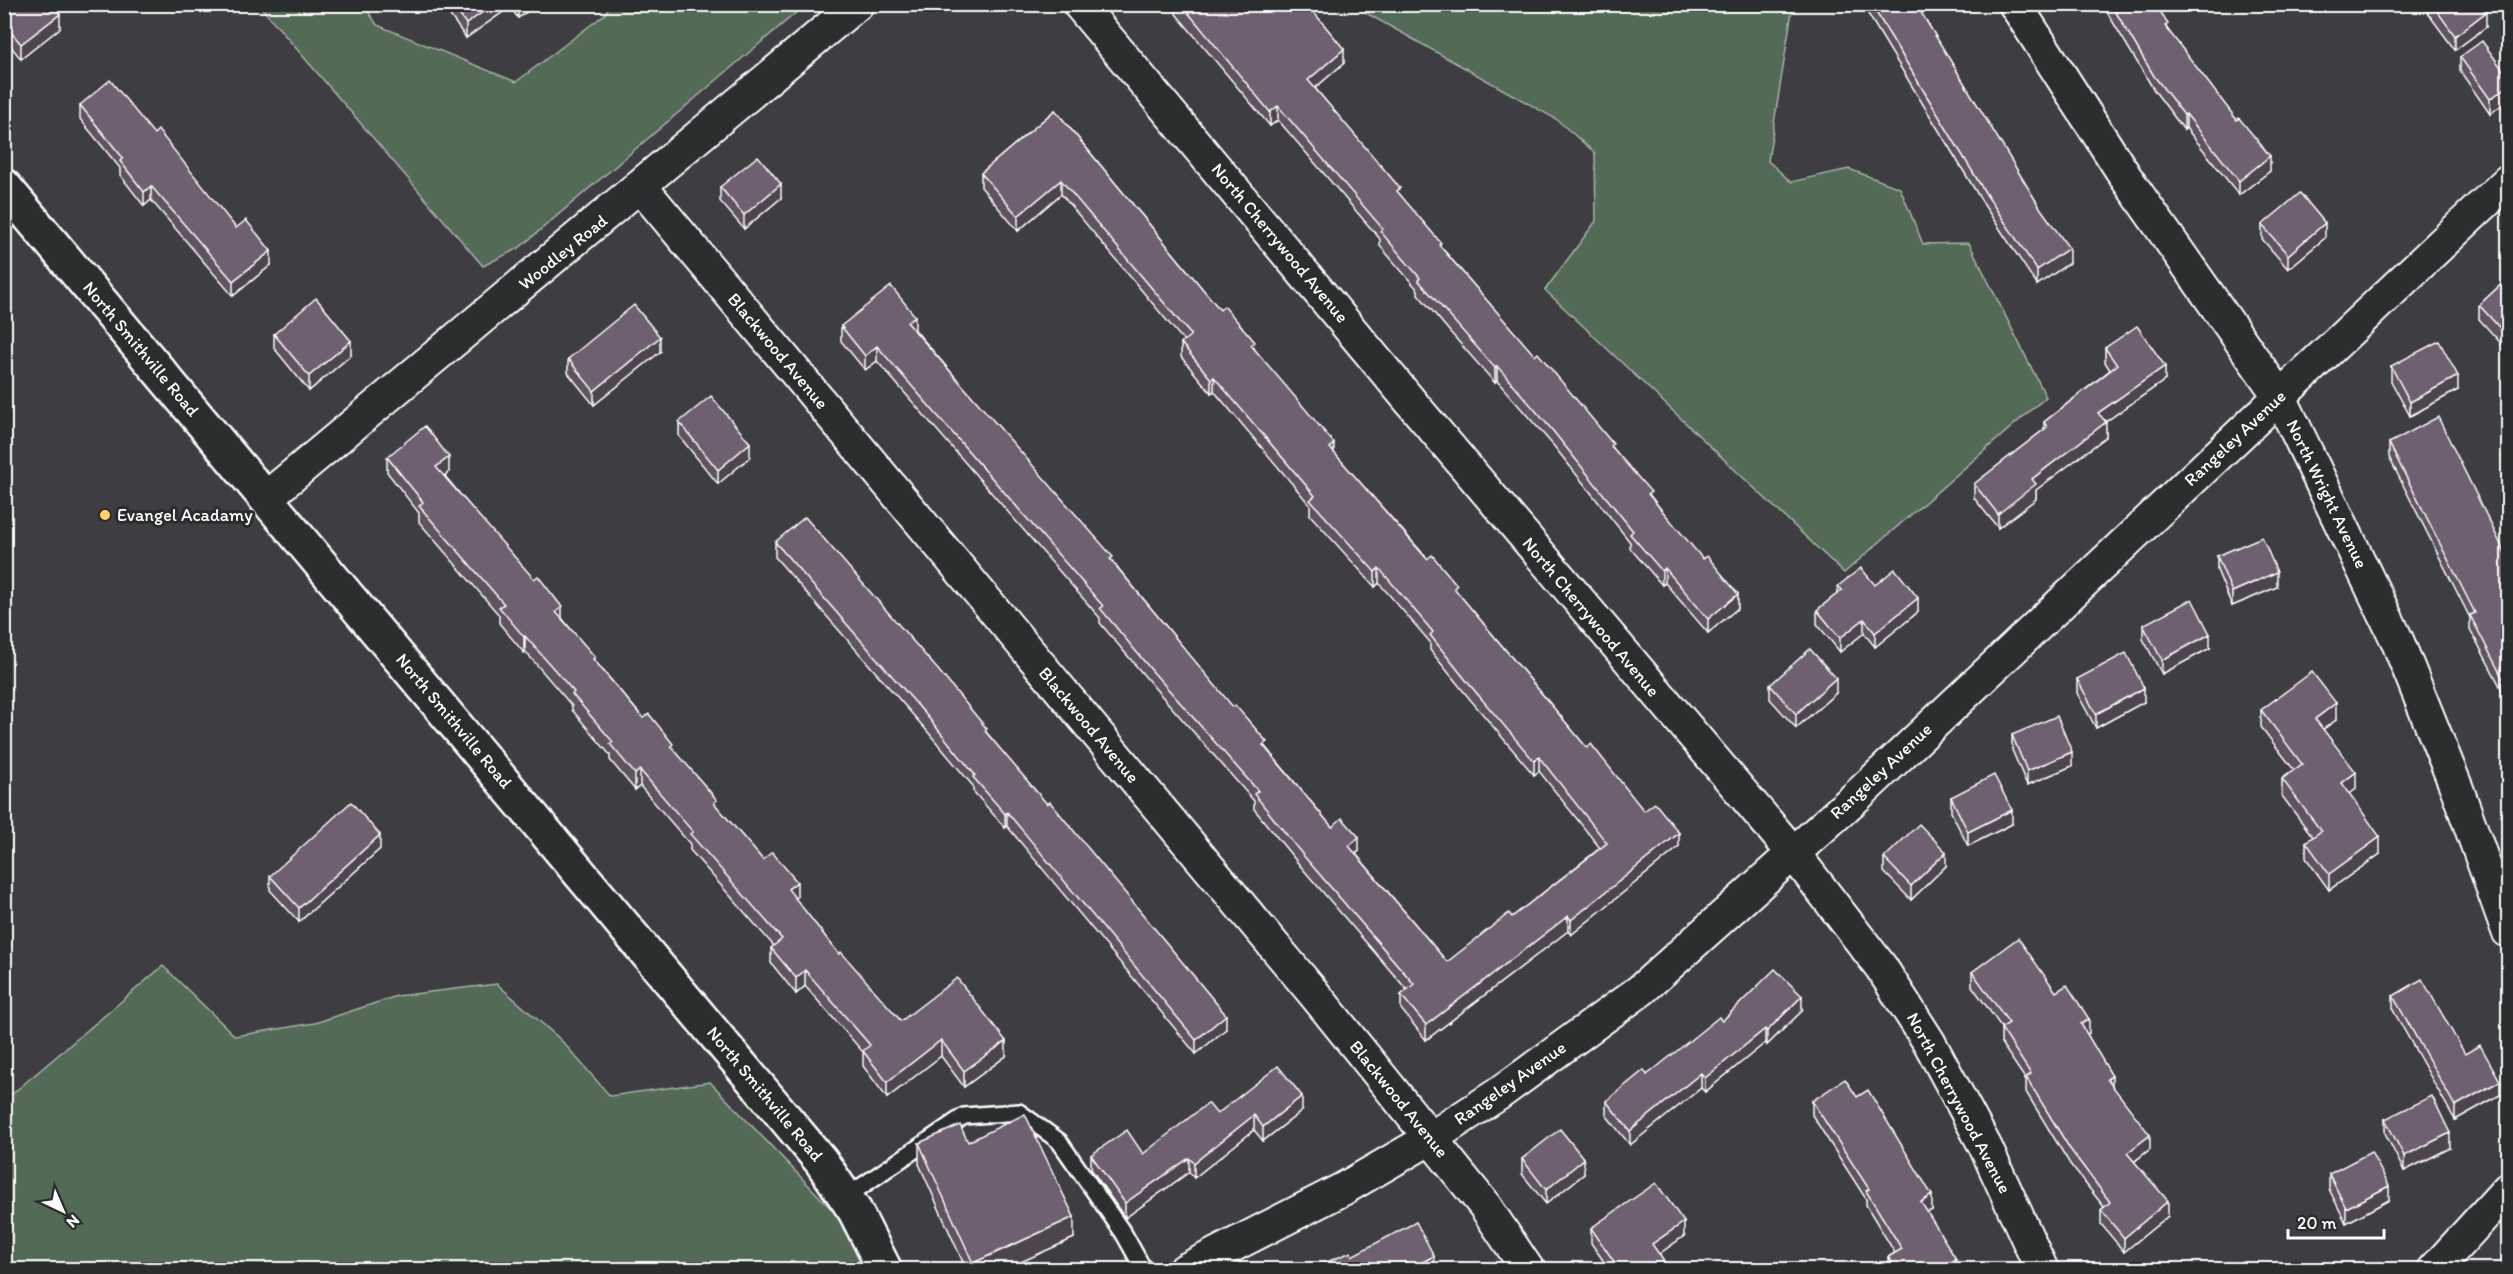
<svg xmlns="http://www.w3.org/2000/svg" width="2513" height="1274" font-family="Itim,sans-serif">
<rect width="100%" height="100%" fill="#3e3d42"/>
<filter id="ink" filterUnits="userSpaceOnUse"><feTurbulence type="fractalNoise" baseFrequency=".0167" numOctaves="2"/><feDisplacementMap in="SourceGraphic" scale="12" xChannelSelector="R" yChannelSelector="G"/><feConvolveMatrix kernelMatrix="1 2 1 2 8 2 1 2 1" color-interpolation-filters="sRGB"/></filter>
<g filter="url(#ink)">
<g fill="#526a56" stroke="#a8b4aa" stroke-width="1.5">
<polygon points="259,5 364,5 377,25 516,82 605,14 610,5 805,5 519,248 483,266"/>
<polygon points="1370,5 1793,5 1768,161 1791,182 1849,169 1900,188 1923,244 1969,243 2046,397 1844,573 1545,290 1596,221 1595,153 1556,119 1366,13"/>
<polygon points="163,966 235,1036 315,1023 397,996 497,984 561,1040 610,1096 710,1082 882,1262 884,1270 5,1270 5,1100"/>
</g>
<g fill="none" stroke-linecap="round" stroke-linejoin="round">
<g stroke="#fff" stroke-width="20">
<polyline id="lane" points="846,1197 964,1116 1019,1112 1059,1141 1124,1234 1144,1270"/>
</g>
<g stroke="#fff" stroke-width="36">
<g id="street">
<polyline points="1079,4 1421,414 1794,854 1881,967 1929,1042 1985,1146 2042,1270"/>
<polyline points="2015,4 2127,179 2280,397 2397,640 2457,789 2508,931"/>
<polyline points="641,187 1316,996 1485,1206 1528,1270"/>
<polyline points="267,497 857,4"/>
<polyline points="1185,1270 1343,1189 1431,1138 1497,1095 1641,990 1856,797 2508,181"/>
<polyline points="2434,1270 2508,1189"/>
</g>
</g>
<g stroke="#fff" stroke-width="38">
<polyline id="secondary" points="4,186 821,1161 855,1211 885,1270"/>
</g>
<use href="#lane" stroke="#2a2d2e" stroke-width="15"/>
<use href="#street" stroke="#2a2d2e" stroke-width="32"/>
<use href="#secondary" stroke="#2a2d2e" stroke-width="33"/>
</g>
<g fill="#5f535f" stroke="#fff" stroke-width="1.5">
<polygon points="4,4 60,28 21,59 4,38"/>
<polygon points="444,4 537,4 518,18 510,7 466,38 444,7"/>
<polygon points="1176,4 1307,4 1344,63 1315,88 1441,247 1613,448 1738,608 1708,633 1665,583 1662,585 1630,548 1630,542 1553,445 1497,381 1495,383 1450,332 1418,294 1418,290 1380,246 1380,239 1278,120 1270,126 1176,14"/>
<polygon points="1862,4 1916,4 2069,263 2037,285 1986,208"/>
<polygon points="2102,4 2156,4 2168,31 2270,171 2239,195 2186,128 2184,130 2154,90"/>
<polygon points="2421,4 2480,4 2486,27 2455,50"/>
<polygon points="2460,57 2508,77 2490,114 2460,71"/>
<polygon points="80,105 154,134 236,228 271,265 233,296 151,200 144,206 120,175 120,168 80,119"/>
<polygon points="1055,110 1220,310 1255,350 1334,453 1457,592 1587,748 1644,811 1679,847 1571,935 1568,931 1426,1040 1401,1009 1401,995 1407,990 1302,868 1254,809 1254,801 1153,686 1100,623 1100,618 877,361 865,370 841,341 841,326 915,330 1113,562 1267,749 1332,827 1359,851 1356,854 1447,962 1512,917 1600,848 1539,771 1534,775 1469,698 1430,650 1430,642 1379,583 1375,587 1310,515 1310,505 1214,391 1211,393 1181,357 1181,343 1184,341 1061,194 1018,231 981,187 981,173"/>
<polygon points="720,187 781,198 744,229 720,201"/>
<polygon points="2262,225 2325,238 2288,269 2262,239"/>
<polygon points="2508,278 2508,351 2479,319 2479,305"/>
<polygon points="274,334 351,355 309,391 274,348"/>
<polygon points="2105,348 2165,380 2105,422 2106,437 2036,490 2036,499 1998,528 1974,498 1974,484 2044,430 2044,422 2110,370 2105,362"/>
<polygon points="660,352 594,405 568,373 568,359"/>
<polygon points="2391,366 2458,390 2410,416 2391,381"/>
<polygon points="679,422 750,457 718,484 679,436"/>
<polygon points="2389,443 2508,559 2508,711 2502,696 2502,690 2470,629 2470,618 2389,457"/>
<polygon points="387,457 449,472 445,476 562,618 595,661 643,718 673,748 717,807 763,860 797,897 795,899 839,954 901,1021 1006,1056 964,1087 941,1056 887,1098 863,1066 863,1052 805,986 796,994 771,963 771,948 774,946 690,850 690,844 640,786 635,790 610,760 610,755 572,710 572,706 525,651 524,653 499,623 499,615 419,522 419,513 387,472"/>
<polygon points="775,542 987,733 1226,1029 1196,1054 1007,826 1005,828 973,791 973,786 927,731 775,557"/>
<polygon points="2217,556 2277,587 2232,606 2217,570"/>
<polygon points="1875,585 1918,612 1875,647 1864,633 1840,652 1817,624 1817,610 1838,593 1838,586"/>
<polygon points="2143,625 2210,648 2162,674 2143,639"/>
<polygon points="2077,679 2144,702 2096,728 2077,693"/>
<polygon points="1770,685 1836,693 1796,728 1770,699"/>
<polygon points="2261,710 2336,720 2323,729 2356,789 2349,794 2380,854 2329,890 2306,858 2306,842 2313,837 2282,796 2282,779 2294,770 2261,727"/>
<polygon points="2012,735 2072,766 2027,785 2012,750"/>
<polygon points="1951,797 2012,824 1968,846 1951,812"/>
<polygon points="380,849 299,922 270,890 270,876"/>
<polygon points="1884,858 1946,866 1911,900 1884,872"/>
<polygon points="1972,972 2056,992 2089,1033 2087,1034 2112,1086 2150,1149 2134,1162 2168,1216 2124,1252 2101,1224 2101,1210 2104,1207 2070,1164 2026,1092 2026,1080 2001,1043 2001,1028 2002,1028 1972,986"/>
<polygon points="2393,996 2465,1054 2500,1095 2455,1120 2393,1010"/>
<polygon points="1802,1011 1767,1045 1765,1043 1705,1092 1701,1088 1630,1145 1606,1115 1606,1101 1647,1075 1722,1021"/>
<polygon points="1812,1101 1932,1210 1927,1212 1956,1269 1888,1269 1888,1257 1895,1253 1866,1205 1866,1199 1812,1115"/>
<polygon points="1302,1111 1263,1141 1254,1130 1194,1178 1189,1172 1125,1218 1091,1169 1091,1155 1143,1154 1217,1114"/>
<polygon points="2385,1119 2450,1148 2404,1171 2385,1133"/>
<polygon points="968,1142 1074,1238 1005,1269 966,1269 919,1164 919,1143"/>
<polygon points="1522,1159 1584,1174 1546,1204 1522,1174"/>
<polygon points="2329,1174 2389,1200 2346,1223 2329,1189"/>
<polygon points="1591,1228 1684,1236 1658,1254 1669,1269 1609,1269 1591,1243"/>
</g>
<g fill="#4d444e" stroke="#fff" stroke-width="1.5">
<polygon points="494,4 510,4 510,7 466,38 466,24"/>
<polygon points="518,4 537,4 518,18"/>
<polygon points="2486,12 2486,27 2455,50 2455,36"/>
<polygon points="60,14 60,28 21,59 21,44"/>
<polygon points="1344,49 1344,63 1308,94 1308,80"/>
<polygon points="2508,86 2508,100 2490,114 2490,99"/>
<polygon points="1278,106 1278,120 1270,126 1270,112"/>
<polygon points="2186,114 2186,128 2184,130 2184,115"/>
<polygon points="2270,156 2270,171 2239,195 2239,181"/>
<polygon points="1061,180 1061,194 1018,231 1018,216"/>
<polygon points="781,184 781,198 744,229 744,215"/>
<polygon points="151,186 151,200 144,206 144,192"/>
<polygon points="2325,223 2325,238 2288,269 2288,255"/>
<polygon points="2069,248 2069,263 2037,285 2037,270"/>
<polygon points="271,251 271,265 233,296 233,281"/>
<polygon points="915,316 915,330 907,336 907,322"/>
<polygon points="660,337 660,352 594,405 594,391"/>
<polygon points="351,341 351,355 309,391 309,376"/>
<polygon points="877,346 877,361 865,370 865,356"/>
<polygon points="1497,366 1497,381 1495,383 1495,368"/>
<polygon points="2165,366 2165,380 2098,427 2098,413"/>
<polygon points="2458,376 2458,390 2410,416 2410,402"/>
<polygon points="1214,377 1214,391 1211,393 1211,379"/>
<polygon points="2106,422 2106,437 2036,490 2036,499 1998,528 1998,514 2032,479"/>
<polygon points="750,443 750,457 718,484 718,470"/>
<polygon points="1334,443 1334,458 1330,448"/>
<polygon points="449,457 449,472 436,482 436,467"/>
<polygon points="1379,568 1379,583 1375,587 1375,572"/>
<polygon points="1665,568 1665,583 1662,585 1662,571"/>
<polygon points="2277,572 2277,587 2232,606 2232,592"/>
<polygon points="1738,594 1738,608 1708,633 1708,619"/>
<polygon points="1918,598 1918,612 1875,647 1875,633"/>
<polygon points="562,607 562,623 556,612"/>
<polygon points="1864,619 1864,633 1840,652 1840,638"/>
<polygon points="2210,634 2210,648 2162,674 2162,660"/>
<polygon points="525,636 525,651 524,653 524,637"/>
<polygon points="1836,678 1836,693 1796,728 1796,714"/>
<polygon points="2144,688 2144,702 2096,728 2096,714"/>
<polygon points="2336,703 2336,720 2315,735 2315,719"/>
<polygon points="2072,752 2072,766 2027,785 2027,771"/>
<polygon points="1539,757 1539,771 1534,775 1534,761"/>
<polygon points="640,770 640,786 635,790 635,774"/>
<polygon points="2356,772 2356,789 2342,800 2342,783"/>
<polygon points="2012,810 2012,824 1968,846 1968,832"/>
<polygon points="1007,812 1007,826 1005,828 1005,814"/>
<polygon points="1679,833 1679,847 1571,935 1571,920"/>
<polygon points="380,835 380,849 299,922 299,908"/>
<polygon points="1359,837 1359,851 1349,860 1349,846"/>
<polygon points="2380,837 2380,854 2329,890 2329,874"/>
<polygon points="1946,852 1946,866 1911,900 1911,886"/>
<polygon points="797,882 797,897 788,905 788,889"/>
<polygon points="1568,916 1568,931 1426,1040 1426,1025"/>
<polygon points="805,970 805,986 796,994 796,978"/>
<polygon points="1802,996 1802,1011 1767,1045 1767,1031"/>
<polygon points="1226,1015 1226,1029 1196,1054 1196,1040"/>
<polygon points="2089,1019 2089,1033 2081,1039 2081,1024"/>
<polygon points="1765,1029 1765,1043 1705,1092 1705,1078"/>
<polygon points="941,1040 941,1056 887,1098 887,1082"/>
<polygon points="1006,1041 1006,1056 964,1087 964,1071"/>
<polygon points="1701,1073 1701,1088 1630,1145 1630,1131"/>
<polygon points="2112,1076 2112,1090 2107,1079"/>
<polygon points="2500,1081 2500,1095 2455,1120 2455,1106"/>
<polygon points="1302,1096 1302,1111 1263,1141 1263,1127"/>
<polygon points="1254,1115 1254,1130 1194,1178 1194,1163"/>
<polygon points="2450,1133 2450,1148 2404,1171 2404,1156"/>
<polygon points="2150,1135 2150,1149 2127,1167 2127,1153"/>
<polygon points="1189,1158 1189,1172 1125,1218 1125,1203"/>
<polygon points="1584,1159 1584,1174 1546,1204 1546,1190"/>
<polygon points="2389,1186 2389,1200 2346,1223 2346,1208"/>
<polygon points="1932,1195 1932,1210 1921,1216 1921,1202"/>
<polygon points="2168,1201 2168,1216 2124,1252 2124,1238"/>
<polygon points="1074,1217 1074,1238 1005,1269 973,1269 973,1263"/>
<polygon points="1684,1222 1684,1236 1652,1259 1652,1244"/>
<polygon points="1434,1256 1434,1269 1409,1269"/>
<polygon points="1956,1259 1956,1269 1940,1269"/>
</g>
<g fill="#6e616f" stroke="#fff" stroke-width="1.5">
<polygon points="4,4 52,4 60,14 21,44 4,24"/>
<polygon points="452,4 494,4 466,24"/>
<polygon points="1181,4 1307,4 1344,49 1308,80 1400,188 1397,191 1441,243 1439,245 1535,356 1538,353 1613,444 1611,446 1651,492 1648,494 1703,559 1707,556 1738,594 1708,619 1665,568 1662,571 1630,534 1633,531 1553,431 1497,366 1495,368 1418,280 1420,278 1380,231 1383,229 1278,106 1270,112"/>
<polygon points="1871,4 1916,4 2041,209 2069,248 2037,270 1986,194"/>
<polygon points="2111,4 2156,4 2168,24 2165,26 2237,120 2239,118 2270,156 2239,181 2186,114 2184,115 2154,76"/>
<polygon points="2432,4 2480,4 2486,12 2455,36"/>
<polygon points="2482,41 2508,77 2508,86 2490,99 2460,57"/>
<polygon points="110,80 154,134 158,130 236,228 246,220 271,251 233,281 151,186 144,192 120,161 123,158 80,105"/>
<polygon points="1055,110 1220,310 1224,306 1255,342 1251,345 1334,443 1330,448 1427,559 1432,555 1457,585 1454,588 1587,748 1591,744 1644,811 1655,803 1679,833 1571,920 1568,916 1426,1025 1401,995 1414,984 1302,854 1254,794 1258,791 1153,672 1100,608 1103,606 877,346 865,356 841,326 891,286 915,316 907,322 1113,557 1110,559 1233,707 1235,705 1267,742 1263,745 1332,827 1342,818 1359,837 1349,846 1447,962 1509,913 1512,917 1607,843 1539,757 1534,761 1469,684 1430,635 1433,632 1379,568 1375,572 1310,500 1315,496 1214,377 1211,379 1181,343 1191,335 1061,180 1018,216 981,173"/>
<polygon points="758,156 781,184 744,215 720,187"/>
<polygon points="2300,193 2325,223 2288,255 2262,225"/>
<polygon points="2508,278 2508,337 2479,305"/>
<polygon points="316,298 351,341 309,376 274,334"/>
<polygon points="634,305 660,337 594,391 568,359"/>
<polygon points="2137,326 2165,366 2098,413 2106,422 2032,479 2036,484 1998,514 1974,484 2047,427 2044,422 2117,365 2105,348"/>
<polygon points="2439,341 2458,376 2410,402 2391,366"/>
<polygon points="711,396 750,443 718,470 679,422"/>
<polygon points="2438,417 2508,559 2508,697 2502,682 2504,681 2470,615 2475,613 2389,443"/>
<polygon points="425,426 449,457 436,467 534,579 538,576 562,607 556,612 595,657 593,659 643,718 649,714 673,744 671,746 717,800 714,803 763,860 772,852 797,882 788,889 839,954 841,952 901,1021 957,978 1006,1041 964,1071 941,1040 887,1082 863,1051 870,1045 805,970 796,978 771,948 782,939 690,834 693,832 640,770 635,774 610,744 613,742 572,694 574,692 525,636 524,637 499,607 504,604 419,506 423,502 387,457"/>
<polygon points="805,517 939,671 987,729 985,731 1047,804 1050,802 1226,1015 1196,1040 1007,812 1005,814 973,777 975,775 927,716 775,542"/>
<polygon points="2262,537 2277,572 2232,592 2217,556"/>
<polygon points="1861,568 1875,585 1895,569 1918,598 1875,633 1864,619 1840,638 1817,610 1842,590 1838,586"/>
<polygon points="2192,599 2210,634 2162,660 2143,625"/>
<polygon points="1810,649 1836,678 1796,714 1770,685"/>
<polygon points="2126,653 2144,688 2096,714 2077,679"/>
<polygon points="2312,672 2336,703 2315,719 2356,772 2342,783 2380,837 2329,874 2306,842 2321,831 2282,779 2302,764 2261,710"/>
<polygon points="2057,716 2072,752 2027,771 2012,735"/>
<polygon points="1994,775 2012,810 1968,832 1951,797"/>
<polygon points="351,802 380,835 299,908 270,876"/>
<polygon points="1919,824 1946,852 1911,886 1884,858"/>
<polygon points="2018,938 2056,992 2067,985 2089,1019 2081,1024 2112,1076 2107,1079 2150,1135 2127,1153 2168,1201 2124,1238 2101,1210 2110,1202 2070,1149 2026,1077 2031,1074 2001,1028 2009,1023 1972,972"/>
<polygon points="1775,969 1802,996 1767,1031 1765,1029 1705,1078 1701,1073 1630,1131 1606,1101 1644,1070 1647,1075 1719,1017 1722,1021"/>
<polygon points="2422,979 2465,1054 2480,1045 2500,1081 2455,1106 2393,996"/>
<polygon points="1278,1066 1302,1096 1263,1127 1254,1115 1194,1163 1189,1158 1125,1203 1091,1155 1127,1130 1143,1154 1208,1103 1217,1114"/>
<polygon points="1845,1079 1857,1097 1868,1090 1932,1195 1921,1202 1956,1259 1940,1269 1941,1269 1896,1269 1888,1257 1902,1249 1866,1191 1869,1189 1812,1101"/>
<polygon points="2432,1096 2450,1133 2404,1156 2385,1119"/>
<polygon points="1025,1114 1074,1217 973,1263 919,1143 960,1125 968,1142"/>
<polygon points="1560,1129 1584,1159 1546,1190 1522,1159"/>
<polygon points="2371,1152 2389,1186 2346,1208 2329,1174"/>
<polygon points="1656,1183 1684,1222 1652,1244 1669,1269 1619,1269 1591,1228"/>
<polygon points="1416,1222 1434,1256 1409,1269 1310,1269 1351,1252 1352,1256"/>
</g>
</g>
<circle fill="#ffd166" stroke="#2a2d2e" stroke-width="2" cx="105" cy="515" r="6"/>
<g text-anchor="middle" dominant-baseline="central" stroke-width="6" stroke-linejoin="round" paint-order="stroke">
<g font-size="18" fill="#fff" stroke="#2a2d2e">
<text transform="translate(1280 243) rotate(50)">North Cherrywood Avenue</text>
<text transform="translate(563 252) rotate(-39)">Woodley Road</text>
<text transform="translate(141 349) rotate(50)">North Smithville Road</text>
<text transform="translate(778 351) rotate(50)">Blackwood Avenue</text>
<text transform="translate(2235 438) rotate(-43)">Rangeley Avenue</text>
<text transform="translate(2327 494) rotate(64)">North Wright Avenue</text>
<text transform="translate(1591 617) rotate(50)">North Cherrywood Avenue</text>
<text transform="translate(454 721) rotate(50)">North Smithville Road</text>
<text transform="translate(1089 725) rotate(50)">Blackwood Avenue</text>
<text transform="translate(1881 771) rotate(-43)">Rangeley Avenue</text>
<text transform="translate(1510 1083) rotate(-35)">Rangeley Avenue</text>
<text transform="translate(765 1094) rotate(50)">North Smithville Road</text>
<text transform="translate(1399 1099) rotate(51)">Blackwood Avenue</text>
<text transform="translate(1959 1103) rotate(62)">North Cherrywood Avenue</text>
</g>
<g font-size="18" fill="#fff" stroke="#2a2d2e" text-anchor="start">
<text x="117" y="515">Evangel Acadamy</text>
</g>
</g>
<rect width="2513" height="1274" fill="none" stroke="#2a2d2e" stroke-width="24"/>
<rect x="12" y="12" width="2489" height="1250" fill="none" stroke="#fff" stroke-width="2" filter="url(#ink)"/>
<g transform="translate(63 1211) rotate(136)" stroke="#2a2d2e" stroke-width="4.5" paint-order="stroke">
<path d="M0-4.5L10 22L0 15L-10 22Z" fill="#ffffff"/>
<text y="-9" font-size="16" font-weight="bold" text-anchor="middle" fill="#ffffff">N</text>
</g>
<path d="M2288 1229v9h96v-9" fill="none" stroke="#ffffff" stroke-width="3"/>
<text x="2297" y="1229" font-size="18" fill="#ffffff" stroke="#2a2d2e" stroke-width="4.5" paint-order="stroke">20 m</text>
</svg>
